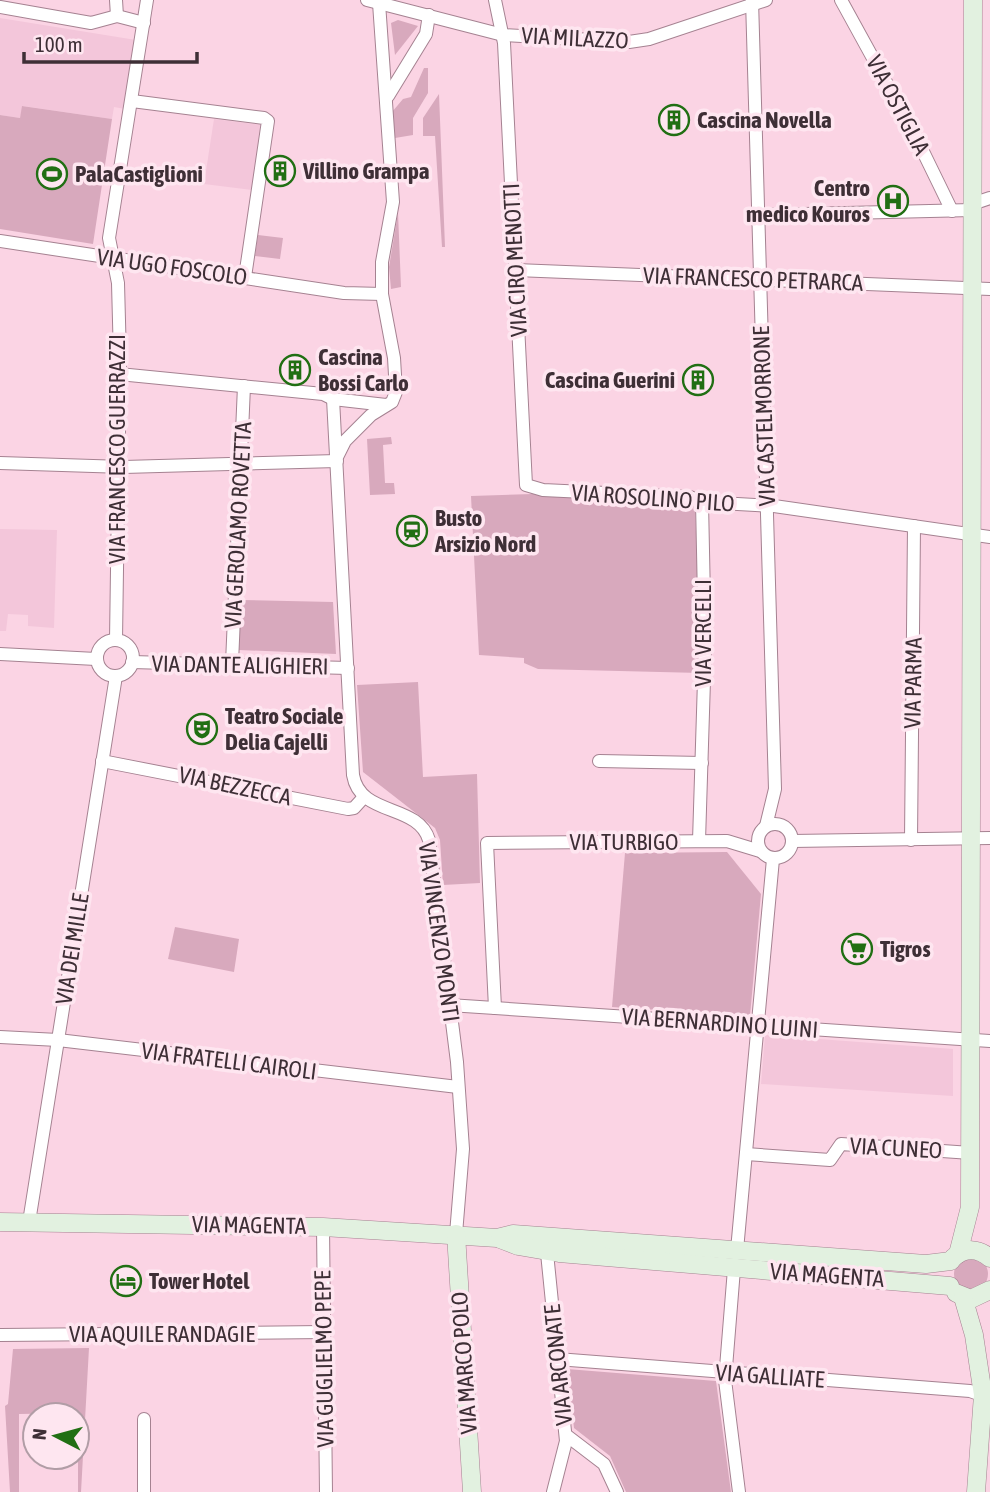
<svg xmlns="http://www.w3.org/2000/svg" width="990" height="1492" font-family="'Asap Condensed',sans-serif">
<rect width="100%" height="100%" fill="#fbd4e4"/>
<g fill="#f3c6da">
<polygon points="0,18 136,40 125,109 114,107 112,119 23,106 20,118 0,115"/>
<polygon points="214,119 262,125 252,190 204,184"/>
<polygon points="0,529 57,530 54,628 28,626 28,615 8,614 6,631 0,631"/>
<polygon points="765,1035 953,1049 953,1096 761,1084"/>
</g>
<g fill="#d8a9bd">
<polygon points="398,20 418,26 395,55 391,23"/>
<polygon points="424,68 428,68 428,93 413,118 413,135 395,138 401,287 391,289 389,267 398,213 392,112 403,99 411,97"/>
<polygon points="439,94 445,247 442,247 435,136 423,136 423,118"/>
<polygon points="22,106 112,119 93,244 0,229 0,115 20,118"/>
<polygon points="258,235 283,238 280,259 255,256"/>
<polygon points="391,437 392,444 383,445 385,483 394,483 395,494 370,495 367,439"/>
<polygon points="533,494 688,501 695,505 701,673 538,669 524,663 524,658 479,655 471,496"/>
<polygon points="240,600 333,602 336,654 239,650"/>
<polygon points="418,682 423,777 477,774 480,883 443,885 440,840 435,828 363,772 357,685"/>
<polygon points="727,852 761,894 750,1016 612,1007 625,853"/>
<polygon points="175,927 239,939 234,972 168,959"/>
<circle cx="971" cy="1274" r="17"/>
<polygon points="89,1348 81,1492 78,1492 78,1413 19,1414 19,1492 10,1492 5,1406 8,1404 13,1349"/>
<polygon points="567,1369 716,1381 731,1492 626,1492 610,1456 574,1428"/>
</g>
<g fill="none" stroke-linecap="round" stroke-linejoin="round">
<g stroke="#a58291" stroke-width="14">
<g id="street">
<polyline points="116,0 117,16"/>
<polyline points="367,0 503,35 629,42 649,39 766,0"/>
<polyline points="495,0 504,43 526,485 543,490 690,497 702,502 774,506 990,537"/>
<polyline points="752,0 775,789 766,826"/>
<polyline points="841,0 914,133 952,211"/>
<polyline points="0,7 91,23 117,16 144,23"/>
<polyline points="388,96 426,34 429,15"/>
<polyline points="132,101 264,118 268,121 245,277"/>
<polyline points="972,204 990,198"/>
<polyline points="759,215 972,210"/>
<polyline points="0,241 344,293 382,294"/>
<polyline points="516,270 990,289"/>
<polyline points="119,374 323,394 333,399 386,405"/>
<path d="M333,399L353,775C360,817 418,803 429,840L457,1062L463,1149L456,1234"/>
<polyline points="337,457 345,441 371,415 392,402 396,392 394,358 382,294 382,262 393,202 379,3"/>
<polyline points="0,463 124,467 337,461"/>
<polyline points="116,640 120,359 118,283 109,238 147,0"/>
<circle cx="115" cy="658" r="18"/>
<polyline points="0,654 96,659"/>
<polyline points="132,662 348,668"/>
<polyline points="232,663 244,386"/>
<polyline points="102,761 348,809 354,808 364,797"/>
<polyline points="599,761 702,763"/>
<circle cx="775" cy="841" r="17"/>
<polyline points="911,840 914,526"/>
<polyline points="699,841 705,648 702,502"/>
<polyline points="792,841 990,838"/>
<polyline points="449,1005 990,1041"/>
<polyline points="495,1008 487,843 727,841 760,851"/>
<polyline points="0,1037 58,1040 458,1087"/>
<polyline points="746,1154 830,1160 841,1144 971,1153"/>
<polyline points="29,1222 116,676"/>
<polyline points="323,1227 326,1492"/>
<polyline points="546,1243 566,1441 553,1492"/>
<polyline points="737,1250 773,859"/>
<polyline points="734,1269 725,1380 739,1492"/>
<polyline points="0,1335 324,1332"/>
<polyline points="557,1359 970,1391 987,1397"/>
<polyline points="144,1419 144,1492"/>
<polyline points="566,1435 604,1464 617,1492"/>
</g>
</g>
<g stroke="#a58291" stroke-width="19">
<g id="secondary">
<polyline points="0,1222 323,1227 497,1238 513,1234 926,1264 951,1261"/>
<polyline points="456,1234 472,1492"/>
<polyline points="500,1239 518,1246 559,1253 950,1286"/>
<polyline points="958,1254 970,1207 973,0"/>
<path d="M953,1258C965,1247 978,1248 990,1258"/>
<polyline points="956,1293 971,1299 990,1290"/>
<polyline points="963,1297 974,1335 983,1395 976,1492"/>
</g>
</g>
<use href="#street" stroke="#fff" stroke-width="12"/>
<use href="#secondary" stroke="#e2f1e0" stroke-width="18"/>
</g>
<defs>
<g id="building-ring" transform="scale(1.575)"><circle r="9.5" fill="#fee6f0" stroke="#216f13" stroke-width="1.5"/><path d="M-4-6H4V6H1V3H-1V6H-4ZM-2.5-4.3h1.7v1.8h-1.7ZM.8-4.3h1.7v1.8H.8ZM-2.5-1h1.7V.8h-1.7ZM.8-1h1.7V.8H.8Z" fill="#216f13"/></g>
<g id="stadium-ring" transform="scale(1.575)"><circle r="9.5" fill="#fee6f0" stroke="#216f13" stroke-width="1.5"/><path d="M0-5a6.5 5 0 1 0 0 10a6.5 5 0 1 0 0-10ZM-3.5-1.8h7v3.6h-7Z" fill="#216f13"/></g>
<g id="hospital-ring" transform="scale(1.575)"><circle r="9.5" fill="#fee6f0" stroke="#216f13" stroke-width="1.5"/><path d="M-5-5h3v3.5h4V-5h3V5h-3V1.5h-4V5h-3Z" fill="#216f13"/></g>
<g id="station-ring" transform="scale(1.575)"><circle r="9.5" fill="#fee6f0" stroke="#216f13" stroke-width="1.5"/><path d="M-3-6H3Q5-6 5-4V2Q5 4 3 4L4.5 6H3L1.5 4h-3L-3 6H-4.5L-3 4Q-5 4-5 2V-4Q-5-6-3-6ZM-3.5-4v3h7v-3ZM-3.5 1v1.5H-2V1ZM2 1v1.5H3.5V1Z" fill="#216f13"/></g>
<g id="theatre-ring" transform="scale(1.575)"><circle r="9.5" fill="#fee6f0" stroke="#216f13" stroke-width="1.5"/><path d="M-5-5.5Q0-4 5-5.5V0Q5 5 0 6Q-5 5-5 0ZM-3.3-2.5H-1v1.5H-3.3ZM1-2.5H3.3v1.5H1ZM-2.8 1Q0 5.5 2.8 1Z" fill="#216f13"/></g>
<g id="supermarket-ring" transform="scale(1.575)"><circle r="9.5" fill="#fee6f0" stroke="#216f13" stroke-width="1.5"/><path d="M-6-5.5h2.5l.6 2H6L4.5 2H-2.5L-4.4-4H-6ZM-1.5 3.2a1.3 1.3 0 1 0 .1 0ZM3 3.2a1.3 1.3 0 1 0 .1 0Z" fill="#216f13"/></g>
<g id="hotel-ring" transform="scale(1.575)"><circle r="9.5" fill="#fee6f0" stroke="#216f13" stroke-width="1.5"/><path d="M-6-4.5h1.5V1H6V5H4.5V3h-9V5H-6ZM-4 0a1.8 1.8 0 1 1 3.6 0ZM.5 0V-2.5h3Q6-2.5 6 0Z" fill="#216f13"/></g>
</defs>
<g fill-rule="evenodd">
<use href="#building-ring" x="674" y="120"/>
<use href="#building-ring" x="280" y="171"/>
<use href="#stadium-ring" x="52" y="174"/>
<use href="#hospital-ring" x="893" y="201"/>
<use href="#building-ring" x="295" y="370"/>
<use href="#building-ring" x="698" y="380"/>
<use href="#station-ring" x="412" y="531"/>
<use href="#theatre-ring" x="202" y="729"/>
<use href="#supermarket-ring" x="857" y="949"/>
<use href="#hotel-ring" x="126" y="1281"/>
</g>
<g text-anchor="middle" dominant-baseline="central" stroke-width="7" stroke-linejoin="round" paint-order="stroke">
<g font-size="23" fill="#3e2f36" stroke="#fee6f0">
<text transform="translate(575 38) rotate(3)">VIA MILAZZO</text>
<text transform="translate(898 105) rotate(62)">VIA OSTIGLIA</text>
<text transform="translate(515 260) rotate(-93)">VIA CIRO MENOTTI</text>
<text transform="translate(172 267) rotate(8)">VIA UGO FOSCOLO</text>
<text transform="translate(753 279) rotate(2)">VIA FRANCESCO PETRARCA</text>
<text transform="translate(764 416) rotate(-92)">VIA CASTELMORRONE</text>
<text transform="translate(117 449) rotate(-90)">VIA FRANCESCO GUERRAZZI</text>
<text transform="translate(653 498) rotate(4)">VIA ROSOLINO PILO</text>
<text transform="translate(238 525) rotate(-87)">VIA GEROLAMO ROVETTA</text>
<text transform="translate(703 633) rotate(-90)">VIA VERCELLI</text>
<text transform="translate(240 665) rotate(1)">VIA DANTE ALIGHIERI</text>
<text transform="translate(913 683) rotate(-89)">VIA PARMA</text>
<text transform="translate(235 786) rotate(12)">VIA BEZZECCA</text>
<text x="624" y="842">VIA TURBIGO</text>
<text transform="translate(439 932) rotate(82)">VIA VINCENZO MONTI</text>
<text transform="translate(72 949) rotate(-81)">VIA DEI MILLE</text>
<text transform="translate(720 1023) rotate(4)">VIA BERNARDINO LUINI</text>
<text transform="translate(229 1061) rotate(7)">VIA FRATELLI CAIROLI</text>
<text transform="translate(896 1148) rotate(3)">VIA CUNEO</text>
<text transform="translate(249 1225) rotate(1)">VIA MAGENTA</text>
<text transform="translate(827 1275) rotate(4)">VIA MAGENTA</text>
<text x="162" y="1334">VIA AQUILE RANDAGIE</text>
<text transform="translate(324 1359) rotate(-91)">VIA GUGLIELMO PEPE</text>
<text transform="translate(464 1363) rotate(-94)">VIA MARCO POLO</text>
<text transform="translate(558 1365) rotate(-96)">VIA ARCONATE</text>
<text transform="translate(770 1376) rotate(4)">VIA GALLIATE</text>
</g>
<g font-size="23" font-weight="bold" fill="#3e2f36" stroke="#fee6f0" text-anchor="start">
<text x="697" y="120">Cascina Novella</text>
<text x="303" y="171">Villino Grampa</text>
<text x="75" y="174">PalaCastiglioni</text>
<text x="870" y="188" text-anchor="end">Centro<tspan x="870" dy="26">medico Kouros</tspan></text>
<text x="318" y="357">Cascina<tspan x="318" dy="26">Bossi Carlo</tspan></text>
<text x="675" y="380" text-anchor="end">Cascina Guerini</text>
<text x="435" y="518">Busto<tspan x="435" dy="26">Arsizio Nord</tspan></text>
<text x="225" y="716">Teatro Sociale<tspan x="225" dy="26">Delia Cajelli</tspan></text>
<text x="880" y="949">Tigros</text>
<text x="149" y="1281">Tower Hotel</text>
</g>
</g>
<g transform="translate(56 1436) rotate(276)"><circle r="33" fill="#fee6f0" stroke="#b19da6" stroke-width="2"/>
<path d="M0-5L12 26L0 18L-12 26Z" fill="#216f13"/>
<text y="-10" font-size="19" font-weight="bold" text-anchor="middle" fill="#3e2f36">N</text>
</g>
<path d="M24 52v10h173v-10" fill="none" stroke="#3e2f36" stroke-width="3.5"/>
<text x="35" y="52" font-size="21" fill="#3e2f36" stroke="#fee6f0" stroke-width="5" paint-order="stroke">100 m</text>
</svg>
